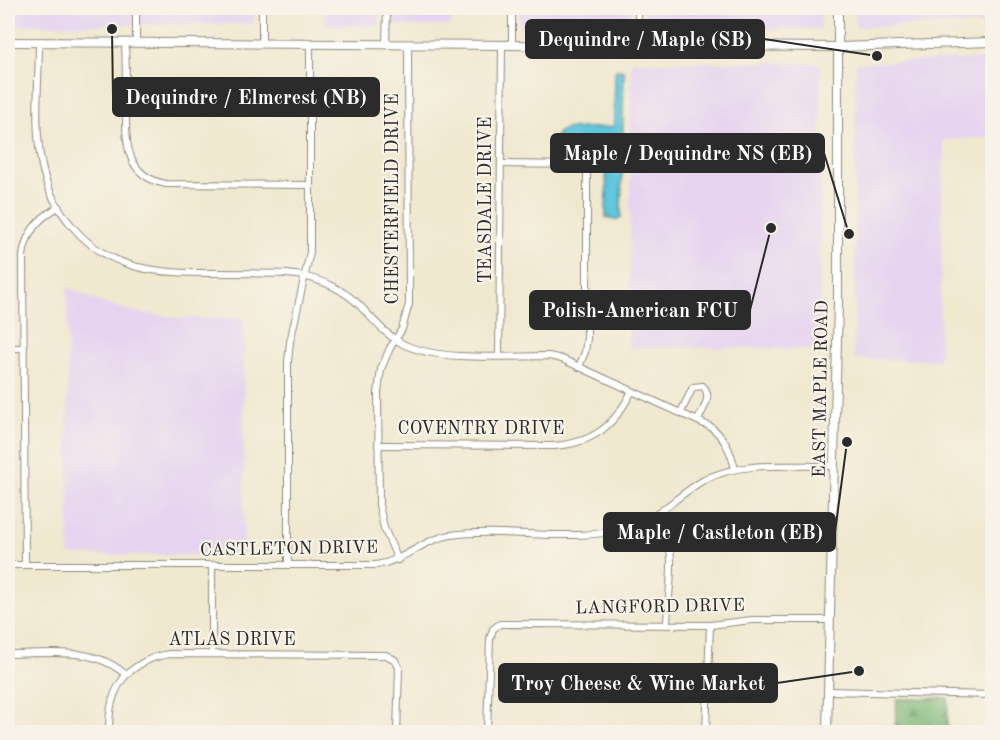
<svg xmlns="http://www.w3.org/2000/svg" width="1000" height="740" font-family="'Old Standard TT',serif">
<defs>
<pattern id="forest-firs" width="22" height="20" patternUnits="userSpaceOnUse" patternTransform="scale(1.5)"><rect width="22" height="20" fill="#7bb674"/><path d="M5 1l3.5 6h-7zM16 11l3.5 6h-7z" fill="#65945f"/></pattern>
</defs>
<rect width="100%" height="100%" fill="#f7f3e8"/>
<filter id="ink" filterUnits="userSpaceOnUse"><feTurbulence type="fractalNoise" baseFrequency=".0167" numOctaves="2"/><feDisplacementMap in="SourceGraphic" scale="12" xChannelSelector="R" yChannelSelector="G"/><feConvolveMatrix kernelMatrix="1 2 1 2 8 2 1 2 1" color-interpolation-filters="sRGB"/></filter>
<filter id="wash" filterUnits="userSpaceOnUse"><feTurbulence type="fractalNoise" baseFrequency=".008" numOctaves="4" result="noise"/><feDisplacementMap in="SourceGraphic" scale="24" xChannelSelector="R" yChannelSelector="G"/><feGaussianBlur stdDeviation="1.35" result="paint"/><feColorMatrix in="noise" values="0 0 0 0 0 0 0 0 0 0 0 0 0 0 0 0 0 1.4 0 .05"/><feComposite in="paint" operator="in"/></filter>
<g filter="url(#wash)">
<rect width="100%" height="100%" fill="#f0e8cf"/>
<g fill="#e6d3f0">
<polygon points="8,8 254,8 254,24 8,25"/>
<polygon points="325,8 379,8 379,26 325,25"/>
<rect x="394" y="8" width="57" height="18"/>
<polygon points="519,8 631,8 631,27 519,28"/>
<polygon points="645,8 821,8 821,29 645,28"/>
<polygon points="855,8 992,8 992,24 856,27"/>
<polygon points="992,59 992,137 944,140 939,360 854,359 856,63"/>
<polygon points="631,62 821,63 820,349 629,347"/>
<polygon points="67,287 96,301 135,312 179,318 244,318 244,555 69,555"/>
</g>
<polygon fill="url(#forest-firs)" stroke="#537050" stroke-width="1.5" points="948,698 947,732 895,732 897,699"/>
<path fill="#5ec6db" stroke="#447883" stroke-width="1.5" d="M617,70L624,71L621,217C616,222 611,220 606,217C606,194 610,169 598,149L562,148L558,146L556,136L559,132L565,129L611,127L614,125L615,72Z"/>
</g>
<g filter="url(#ink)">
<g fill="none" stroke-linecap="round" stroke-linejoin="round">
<g stroke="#8e8a7d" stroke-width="8">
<g id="minor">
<polyline points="262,8 262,43"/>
<path d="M39,42C39,81 34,123 41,161C45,185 56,207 72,226C110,272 159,273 214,273C238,273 263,273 287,274C311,276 336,285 355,301C371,316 382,333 403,344C439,362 508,356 549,356L562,359L711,427C725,438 731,452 735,469"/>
<path d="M125,42C126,63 126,84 126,104C126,139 123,176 166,184L310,185"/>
<polyline points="136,42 136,8"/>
<polyline points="386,44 387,8"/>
<polyline points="512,44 512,8"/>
<polyline points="638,45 638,8"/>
<polyline points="501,164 579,165 587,170 587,338 585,352 579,367"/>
<polyline points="8,348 24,348"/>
<polyline points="499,356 502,44"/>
<path d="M681,412L693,387L703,386C713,396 703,409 698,420"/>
<path d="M378,445L554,446C594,443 614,426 632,391"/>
<path d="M658,515C680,554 668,582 667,625"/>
<polyline points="398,560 384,528 379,505 378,393 381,369 390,348 402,329 409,304 408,44"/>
<path d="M8,565H376C405,561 423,539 451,535C508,527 572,544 628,528C659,519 677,495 704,480C743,460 791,467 834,466"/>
<path d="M25,565L23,256C26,232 38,219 58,207"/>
<polyline points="288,565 288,362 290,342 310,252 310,42"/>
<path d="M8,654C48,654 93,645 126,675C139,663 152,656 170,654L386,655L395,660L399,668L397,732"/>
<polyline points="212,654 212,565"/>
<polyline points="828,691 992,695"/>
<path d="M109,732C109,711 111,693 126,675"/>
<polyline points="487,732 490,639 493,629 500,624 710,625 752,620 830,620"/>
<polyline points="706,732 710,625"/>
</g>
</g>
<g stroke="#8e8a7d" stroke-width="10">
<g id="major">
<polyline points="8,42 838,47 992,42"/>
<polyline points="827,732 838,303 838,8"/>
</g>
</g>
<use href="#minor" stroke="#fff" stroke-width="6"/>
<use href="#major" stroke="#fff" stroke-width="8"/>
</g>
</g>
<g text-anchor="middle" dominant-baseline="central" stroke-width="4.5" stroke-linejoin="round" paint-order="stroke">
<g font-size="18" fill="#2b2b2b" stroke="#f7f3e8">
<text transform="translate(393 199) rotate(-90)">CHESTERFIELD DRIVE</text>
<text transform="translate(486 200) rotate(-90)">TEASDALE DRIVE</text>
<text transform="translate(821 389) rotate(-89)">EAST MAPLE ROAD</text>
<text x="481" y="429">COVENTRY DRIVE</text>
<text transform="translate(289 549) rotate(-1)">CASTLETON DRIVE</text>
<text transform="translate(660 607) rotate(-1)">LANGFORD DRIVE</text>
<text x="232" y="640">ATLAS DRIVE</text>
</g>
</g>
<path fill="none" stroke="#2b2b2b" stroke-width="2" d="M877 56L764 39M112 29L113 97M849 234L824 153M771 228L750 310M847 442L835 532M859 671L777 683"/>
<g fill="#2b2b2b" stroke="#f7f3e8" stroke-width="2">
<circle cx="877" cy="56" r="6"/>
<circle cx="112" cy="29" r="6"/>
<circle cx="849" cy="234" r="6"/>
<circle cx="771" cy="228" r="6"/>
<circle cx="847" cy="442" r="6"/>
<circle cx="859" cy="671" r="6"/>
</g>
<g fill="#2b2b2b" stroke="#2b2b2b" stroke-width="2">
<rect x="526" y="20" width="238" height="38" rx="6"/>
<rect x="113" y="78" width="266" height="38" rx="6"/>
<rect x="551" y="134" width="273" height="38" rx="6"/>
<rect x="530" y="291" width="220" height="38" rx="6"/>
<rect x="604" y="513" width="231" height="38" rx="6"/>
<rect x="499" y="664" width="278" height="38" rx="6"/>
</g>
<g font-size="20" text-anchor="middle" font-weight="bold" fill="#fff">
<text x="645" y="46">Dequindre / Maple (SB)</text>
<text x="246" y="104">Dequindre / Elmcrest (NB)</text>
<text x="688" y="160">Maple / Dequindre NS (EB)</text>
<text x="640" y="317">Polish-American FCU</text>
<text x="720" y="539">Maple / Castleton (EB)</text>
<text x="638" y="690">Troy Cheese &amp; Wine Market</text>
</g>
<rect width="1000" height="740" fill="none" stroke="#f7f3e8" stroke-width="30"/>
</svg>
